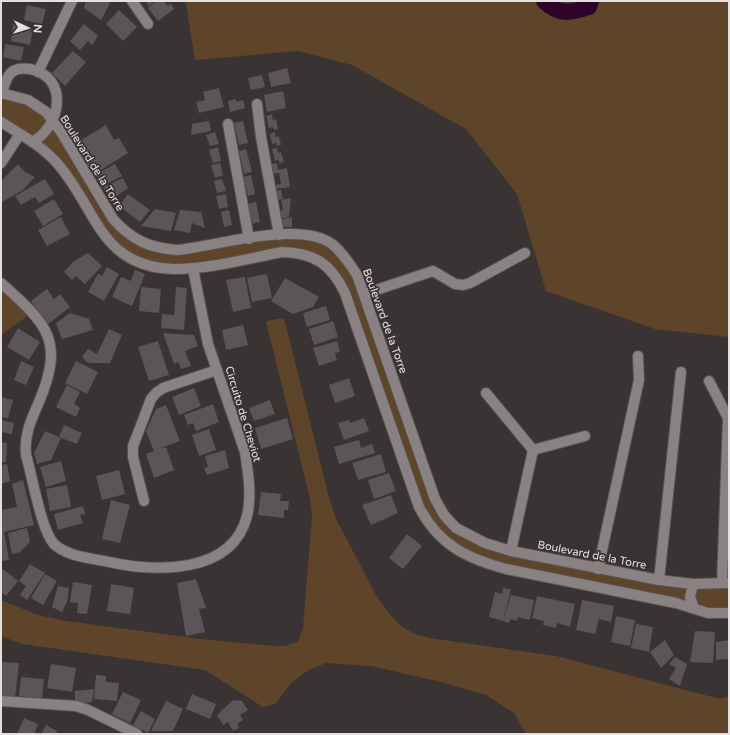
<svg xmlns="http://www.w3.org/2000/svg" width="730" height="735" font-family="'Varela Round',sans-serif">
<rect width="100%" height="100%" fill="#393333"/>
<g fill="#5e4429">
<path d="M184,1H544C559,16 571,13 589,7L591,1H729V337L655,329L546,291L517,194L466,129L352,65L298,51L195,60L186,4Z"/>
<polygon points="1,93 39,106 113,219 159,249 249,239 318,238 349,262 435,498 468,536 598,569 729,583 729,613 488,564 433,530 337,278 296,252 172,269 124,254 64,171 1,122"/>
<polygon points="1,283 33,312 1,335"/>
<polygon points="284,318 329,497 336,519 376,595 388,612 401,626 415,634 429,638 556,656 720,699 729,696 729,734 526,734 514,713 486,695 437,681 371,666 326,663 307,671 292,682 275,704 263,707 205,670 22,644 1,636 1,600 38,615 66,621 201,639 276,646 286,646 298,641 303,629 312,515 310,499 266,321"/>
</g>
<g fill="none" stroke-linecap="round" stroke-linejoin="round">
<path stroke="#2f0428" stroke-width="16" d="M544,1C559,16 571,13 589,7L591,1"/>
</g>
<g fill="#5b5557">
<polygon points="86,1 106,1 110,3 101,20 84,8"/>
<polygon points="145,1 155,1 149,6"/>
<polygon points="156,1 164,1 168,6 170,3 174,9 158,21 148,8"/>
<polygon points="27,5 46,9 42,24 24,20"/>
<polygon points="119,10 137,27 123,41 106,24"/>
<polygon points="13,24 33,29 30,45 11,41"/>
<polygon points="84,24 98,36 92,45 88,41 80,50 70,41"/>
<polygon points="5,44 24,47 21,61 3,57"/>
<polygon points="73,51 86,62 65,86 52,73"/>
<polygon points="287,68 291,83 271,87 268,73"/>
<polygon points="262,75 265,87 251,90 248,78"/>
<polygon points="219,88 224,107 199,113 196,102 205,100 203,92"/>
<polygon points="283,91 286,108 267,112 264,95"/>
<polygon points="236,99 236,102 243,100 245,108 230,112 228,101"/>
<polygon points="272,114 273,120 276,119 278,129 274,130 273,127 269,128 266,116"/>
<polygon points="209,121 211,131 191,135 192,124"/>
<polygon points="243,121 248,143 239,145 234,123"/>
<polygon points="106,125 114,140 119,138 128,153 93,175 75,144"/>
<polygon points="215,132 219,144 210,146 206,135"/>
<polygon points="275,132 275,137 279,136 281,145 277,146 276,143 272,144 270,134"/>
<polygon points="218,147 221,161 213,163 209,150"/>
<polygon points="277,148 278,153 281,152 284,162 279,163 279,160 275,161 272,149"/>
<polygon points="246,149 252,172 244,174 239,151"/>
<polygon points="220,163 223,175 215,178 211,165"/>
<polygon points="277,163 278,170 287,168 290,187 274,189 274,185 281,184 279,173 273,174 271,164"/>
<polygon points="18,164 25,172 35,177 23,190 2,202 1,181"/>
<polygon points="115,164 122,176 103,186 95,175"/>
<polygon points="251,175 255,194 248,196 243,177"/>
<polygon points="123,178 128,188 111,200 103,187"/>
<polygon points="45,179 54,194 39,203 35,197 21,205 15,196"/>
<polygon points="222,179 226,191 217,193 214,181"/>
<polygon points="281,190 283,199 276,200 275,191"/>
<polygon points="128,194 150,210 140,222 119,206"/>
<polygon points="226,194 228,207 219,209 216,196"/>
<polygon points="291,198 289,217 278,219 277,212 283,210 281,200"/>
<polygon points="54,199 63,214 43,226 34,211"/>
<polygon points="256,202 260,222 252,224 248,204"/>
<polygon points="155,209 176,213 171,231 141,226"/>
<polygon points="180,210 201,212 205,228 192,223 190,233 174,230"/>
<polygon points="229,210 232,225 224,227 221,212"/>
<polygon points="61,217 70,234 47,246 38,230"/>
<polygon points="292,217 292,227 279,227 278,220"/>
<polygon points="88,253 102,266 85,284 76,276 72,280 64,272 74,261"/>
<polygon points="107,267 119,274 104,301 88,292 98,274 102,276"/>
<polygon points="135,270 145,274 132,306 112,297 121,277 131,281"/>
<polygon points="267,274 272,298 252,302 247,278"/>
<polygon points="245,277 251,308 233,312 226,280"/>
<polygon points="285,278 319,297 313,307 293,314 271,301"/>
<polygon points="141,287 161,289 159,313 139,311"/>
<polygon points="176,287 187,288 184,330 161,328 162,314 174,315"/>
<polygon points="47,289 54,299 60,294 70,307 48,324 31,301"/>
<polygon points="326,306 330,320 307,327 303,313"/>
<polygon points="70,313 89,319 93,330 62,339 56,323"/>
<polygon points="333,321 338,337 314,345 309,329"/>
<polygon points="243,325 248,345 226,350 222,330"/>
<polygon points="18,328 40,342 29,360 7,347"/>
<polygon points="109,329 122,335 110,363 88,363 82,357 88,349 97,354"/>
<polygon points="163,333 194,335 198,346 185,351 191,366 181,369 178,362 174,364"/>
<polygon points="158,341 169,375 149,381 138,347"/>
<polygon points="337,341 340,352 335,353 337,360 319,366 313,348"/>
<polygon points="21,361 34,367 26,385 14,380"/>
<polygon points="76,361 98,372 87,394 65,383"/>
<polygon points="349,378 355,396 335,403 329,385"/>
<polygon points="67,385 80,392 74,404 80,408 76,417 56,407"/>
<polygon points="194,388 201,406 179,415 172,397"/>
<polygon points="1,397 13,400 8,418 1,417"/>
<polygon points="270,400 275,414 254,421 249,408"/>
<polygon points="213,404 219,422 196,431 193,423 188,425 184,415"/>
<polygon points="166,405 180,441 158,449 166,447 174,470 154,478 146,454 154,451 146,431 156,409"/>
<polygon points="287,418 293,439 261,449 255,428"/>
<polygon points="364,418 369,431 344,440 338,423 349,420 350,423"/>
<polygon points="1,420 14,423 12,434 1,432"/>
<polygon points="64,425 82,433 77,444 59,437"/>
<polygon points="209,429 216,450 199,456 192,435"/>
<polygon points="45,431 61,438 51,460 37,464 34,453"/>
<polygon points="359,440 361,448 372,444 375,453 339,464 334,447"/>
<polygon points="1,442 7,443 6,462 1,463"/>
<polygon points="225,450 229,468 207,475 204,468 208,467 205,456"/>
<polygon points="381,454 386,472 358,480 352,463"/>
<polygon points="61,461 66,481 46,487 40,467"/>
<polygon points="7,464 10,481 1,484 1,465"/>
<polygon points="119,470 125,494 102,500 96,476"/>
<polygon points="389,473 396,491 374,499 368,480"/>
<polygon points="23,480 34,525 4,532 9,560 1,561 1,510 17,507 12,484"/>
<polygon points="67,485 71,507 50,511 46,489"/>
<polygon points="261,492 281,494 280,501 289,501 288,510 284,510 284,518 258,515"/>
<polygon points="391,495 398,513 371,525 362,505"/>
<polygon points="111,500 130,505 120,543 102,539"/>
<polygon points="83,506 85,514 80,515 83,523 58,530 54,514"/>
<polygon points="27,528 30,542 20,552 12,554 8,533"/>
<polygon points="407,534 422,546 403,569 389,558"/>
<polygon points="30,564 45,573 27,600 20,595 26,586 19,581"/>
<polygon points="3,569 18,581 6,596 1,592 1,572"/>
<polygon points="45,574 57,581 43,605 31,598"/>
<polygon points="196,579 206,608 199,609 205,632 186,636 177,583"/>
<polygon points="73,582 92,585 87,614 77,613 78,603 70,602"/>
<polygon points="111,584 134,588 130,614 107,611"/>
<polygon points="58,586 69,588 67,602 62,612 52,607"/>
<polygon points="503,588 511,589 503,621 489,617 495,592 502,594"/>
<polygon points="511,595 534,600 530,620 518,617 517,621 510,619 509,623 503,621"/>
<polygon points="537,596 575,604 570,627 557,623 556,628 543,625 544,621 532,618"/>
<polygon points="582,600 614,606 611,622 599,619 595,634 576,630"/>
<polygon points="616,616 635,620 630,646 611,642"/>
<polygon points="636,624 653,627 649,652 631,648"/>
<polygon points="695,631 715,632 713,663 690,662"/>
<polygon points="665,640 674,655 661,668 650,652"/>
<polygon points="729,640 729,659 716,660 716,642"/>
<polygon points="675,657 687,664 680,686 669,679 676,668 669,664"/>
<polygon points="1,662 19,663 15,699 1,698"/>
<polygon points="51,664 76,668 72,692 47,688"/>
<polygon points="96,675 106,676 106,682 119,683 117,701 94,699"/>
<polygon points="21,677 44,679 42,699 19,696"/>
<polygon points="94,689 92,702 75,704 75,691"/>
<polygon points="123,692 141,700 130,723 112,714"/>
<polygon points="192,694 216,704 210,719 186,709"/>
<polygon points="233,700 242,701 248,710 240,715 243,720 237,724 239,728 233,731 228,722 223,725 217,715"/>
<polygon points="166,701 183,709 173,731 151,731"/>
<polygon points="141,711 155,719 148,733 133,725"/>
<polygon points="24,718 38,724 34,734 17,734"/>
<polygon points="46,725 57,731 56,734 41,734"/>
</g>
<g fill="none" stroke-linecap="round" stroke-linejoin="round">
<g stroke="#575252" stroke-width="12">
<g id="minor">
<polyline points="132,1 148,24"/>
<polyline points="38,72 72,1"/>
<path d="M1,93L28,100L46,112L61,132L113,219C132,240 149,248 177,250C217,246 299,220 332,244C342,252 350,264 357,275L435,499L444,515L456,528L485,543L511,551L659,580L693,584L729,583"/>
<path d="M1,94C5,87 5,77 12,72C17,68 24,68 30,69C70,77 61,127 32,142"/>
<polyline points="257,104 261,137 279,235"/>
<path d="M1,122C20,134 42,146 57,163C97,208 99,267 174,269C210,269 246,259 282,252C315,253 331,264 345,293L419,507C439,545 466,558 506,569L676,603L708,613H729"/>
<polyline points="228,124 249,239"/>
<polyline points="1,163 20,134"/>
<path d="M1,283C47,324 65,340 39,402C31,420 24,435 26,455C32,475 41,530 54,544C68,557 91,558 109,562C155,572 232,575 247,516C252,496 248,472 245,452L208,344L193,269"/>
<polyline points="364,294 433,271 455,284 463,285 470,283 525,253"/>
<polyline points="709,381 728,418 722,583"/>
<polyline points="486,393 533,450"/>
<polyline points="533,450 585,436"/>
<polyline points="144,501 133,457 133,446 151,399 156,393 163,388 217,370"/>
<polyline points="511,551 533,450"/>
<polyline points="598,569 639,380 638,356"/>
<polyline points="659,580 681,372"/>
<polyline points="693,584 690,597 694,608"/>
<polyline points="1,701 76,706 88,710 137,734"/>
</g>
</g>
<use href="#minor" stroke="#8a8282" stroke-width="10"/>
</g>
<g text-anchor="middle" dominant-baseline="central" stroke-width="3.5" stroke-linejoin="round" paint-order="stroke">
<g font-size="11" fill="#e4e0e0" stroke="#393333">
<text transform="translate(92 163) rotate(58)">Boulevard de la Torre</text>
<text transform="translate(385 321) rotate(70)">Boulevard de la Torre</text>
<text transform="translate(243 414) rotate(73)">Circuito de Cheviot</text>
<text transform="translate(592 555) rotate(11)">Boulevard de la Torre</text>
</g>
</g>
<rect width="730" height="735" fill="none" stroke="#e4e0e0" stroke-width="4"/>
<g transform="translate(28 28) rotate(94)" stroke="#393333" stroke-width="3" paint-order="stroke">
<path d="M0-3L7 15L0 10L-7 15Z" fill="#e4e0e0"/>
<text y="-6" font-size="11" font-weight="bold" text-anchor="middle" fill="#e4e0e0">N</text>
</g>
</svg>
